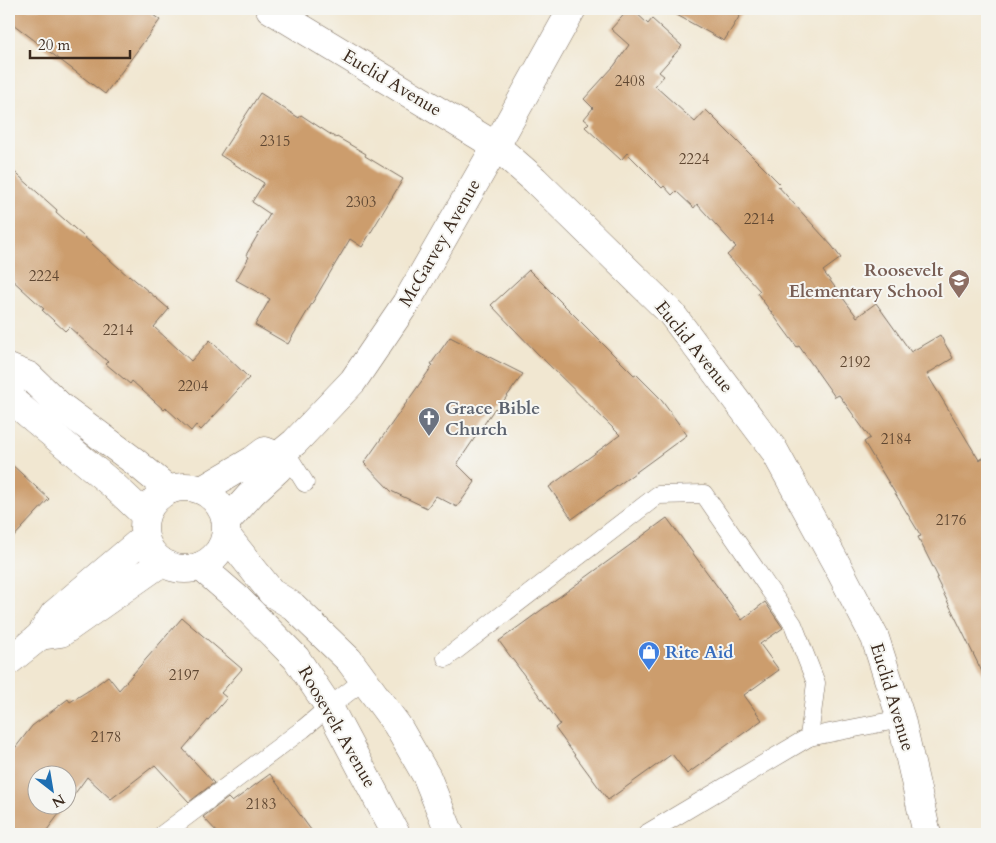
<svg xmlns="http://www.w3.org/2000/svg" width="996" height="843" font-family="Cardo,serif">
<rect width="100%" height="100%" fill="#f6f6f2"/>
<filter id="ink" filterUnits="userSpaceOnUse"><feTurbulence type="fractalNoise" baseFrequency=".02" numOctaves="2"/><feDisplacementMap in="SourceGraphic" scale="10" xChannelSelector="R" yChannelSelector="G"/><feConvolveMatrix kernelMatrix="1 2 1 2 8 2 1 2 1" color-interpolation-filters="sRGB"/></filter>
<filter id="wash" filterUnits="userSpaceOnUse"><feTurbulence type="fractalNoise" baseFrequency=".0096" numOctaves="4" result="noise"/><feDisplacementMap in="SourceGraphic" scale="20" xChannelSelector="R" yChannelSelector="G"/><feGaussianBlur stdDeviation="1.12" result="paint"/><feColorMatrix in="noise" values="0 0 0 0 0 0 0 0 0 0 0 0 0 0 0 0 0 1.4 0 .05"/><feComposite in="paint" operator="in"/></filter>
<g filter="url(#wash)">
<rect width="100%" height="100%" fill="#f1e7d1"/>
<g id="blocks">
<g fill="#cc9d6d">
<polygon points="9,9 145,9 160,20 105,94 9,21"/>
<polygon points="629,9 632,9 648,24 652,19 682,46 659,72 664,76 655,86 695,122 706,110 779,183 777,185 832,246 841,258 823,271 857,317 876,303 911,352 940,335 953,358 927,374 979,460 987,456 987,682 936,578 938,577 918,537 921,536 864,442 870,438 839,395 835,397 799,346 797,347 757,293 760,291 727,255 736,247 697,204 694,208 676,191 672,195 664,186 662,188 627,153 621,160 585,127 589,123 584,119 593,108 584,99 614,66 629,45 611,29"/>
<polygon points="666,9 744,9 724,41"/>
<polygon points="260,93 299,118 301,115 336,138 337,137 366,154 365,156 403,179 362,247 350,239 288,344 255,325 270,299 236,280 249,257 246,255 270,214 252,202 264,183 220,155"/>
<polygon points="9,167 57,210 56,212 128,276 129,275 169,309 154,327 191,361 210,340 249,378 201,430 196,425 191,431 166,408 164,410 132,381 130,384 106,364 108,362 69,327 65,331 42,310 44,309 9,277"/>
<polygon points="529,270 634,375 636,374 659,397 687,435 572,519 549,487 620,435 537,353 491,305"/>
<polygon points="450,337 523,374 497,410 495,408 457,464 475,482 457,507 436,496 427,508 391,491 364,463 433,365 431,364"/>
<polygon points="9,462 49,499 9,542"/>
<polygon points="667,518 742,620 765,602 783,628 760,644 779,670 744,695 762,720 687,774 672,754 608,800 555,728 560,724 499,641"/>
<polygon points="182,618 242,669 221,693 227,698 183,749 214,783 189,802 155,765 111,799 87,777 68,803 68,776 38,776 38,806 65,806 44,834 9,834 9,756 32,726 68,699 70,702 91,689 108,676 119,690"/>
<polygon points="270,774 314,834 219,834 203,817 228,798 232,802"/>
</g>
</g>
</g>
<g filter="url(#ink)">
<use href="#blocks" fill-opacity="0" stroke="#7b6c5d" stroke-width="1"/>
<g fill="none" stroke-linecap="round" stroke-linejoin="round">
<g stroke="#7b6c5d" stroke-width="19">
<g id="service">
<polyline points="285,451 305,483"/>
<polyline points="446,658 658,495 704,494 793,624 816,683 809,737"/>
<polyline points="163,834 303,729 329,707 364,680"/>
<polyline points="646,834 809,737 901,719"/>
</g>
</g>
<g stroke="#7b6c5d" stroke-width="29">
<g id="minor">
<polyline points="270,9 496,146 535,180 671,313 774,450 837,565 875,638 901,719 927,834"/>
<polyline points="278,456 295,442 353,381 406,303 496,146 572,9"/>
<polyline points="202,490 253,460 265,451 278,456 278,469 253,492 226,522"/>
<polyline points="144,538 54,614 40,636 61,633 162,562"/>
<polyline points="9,661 40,636"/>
</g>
</g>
<g stroke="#7b6c5d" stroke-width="29">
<g id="tertiary">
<polyline points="9,368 29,376 60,406 134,461 169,490"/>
<polyline points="9,391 14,402 113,485 145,515"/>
<circle cx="185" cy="528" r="41"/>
<polyline points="226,535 272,593 293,606 349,660 397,725 427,777 450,834"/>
<polyline points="200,566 238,599 296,658 329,707 396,834"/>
</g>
</g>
<use href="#service" stroke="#fff" stroke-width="18"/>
<use href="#minor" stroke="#fff" stroke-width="28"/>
<use href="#tertiary" stroke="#fff" stroke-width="28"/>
</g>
</g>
<defs>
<g id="school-pin" transform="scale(1.125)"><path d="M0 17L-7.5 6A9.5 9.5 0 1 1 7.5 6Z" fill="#8d6e63" stroke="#f6f6f2"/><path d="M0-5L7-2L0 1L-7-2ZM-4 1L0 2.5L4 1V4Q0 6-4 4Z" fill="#fff"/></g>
<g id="church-pin" transform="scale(1.125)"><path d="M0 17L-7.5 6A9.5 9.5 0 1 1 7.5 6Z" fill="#6b7280" stroke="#f6f6f2"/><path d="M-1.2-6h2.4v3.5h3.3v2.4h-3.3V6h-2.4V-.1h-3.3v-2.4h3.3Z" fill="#fff"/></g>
<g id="shop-pin" transform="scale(1.125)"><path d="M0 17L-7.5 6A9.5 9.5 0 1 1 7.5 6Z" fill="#3f7fe0" stroke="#f6f6f2"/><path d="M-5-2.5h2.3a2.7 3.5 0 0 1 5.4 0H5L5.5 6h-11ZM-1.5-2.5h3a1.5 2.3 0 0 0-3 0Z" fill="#fff"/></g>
</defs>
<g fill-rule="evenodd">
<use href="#school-pin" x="959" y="280"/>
<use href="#church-pin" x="429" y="418"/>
<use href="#shop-pin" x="649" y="652"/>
</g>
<g text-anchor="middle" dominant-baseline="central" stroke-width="4" stroke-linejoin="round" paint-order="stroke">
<g font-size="15" fill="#5f4732">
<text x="630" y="81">2408</text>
<text x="275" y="141">2315</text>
<text x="694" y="159">2224</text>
<text x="361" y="202">2303</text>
<text x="759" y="219">2214</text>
<text x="44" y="276">2224</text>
<text x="118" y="330">2214</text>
<text x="855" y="362">2192</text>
<text x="193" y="386">2204</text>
<text x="896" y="439">2184</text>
<text x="951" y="520">2176</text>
<text x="184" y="675">2197</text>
<text x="106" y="737">2178</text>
<text x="261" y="804">2183</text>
</g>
<g font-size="18" fill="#3b2a1e" stroke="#f6f6f2">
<text transform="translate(392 83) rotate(31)">Euclid Avenue</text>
<text transform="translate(440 243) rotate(-60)">McGarvey Avenue</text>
<text transform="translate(694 347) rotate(51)">Euclid Avenue</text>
<text transform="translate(892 697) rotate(73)">Euclid Avenue</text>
<text transform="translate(337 727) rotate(60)">Roosevelt Avenue</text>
</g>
<g font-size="18" font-weight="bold" fill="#785e54" stroke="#f6f6f2" text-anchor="end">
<text x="943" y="270">Roosevelt<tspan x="943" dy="21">Elementary School</tspan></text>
</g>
<g font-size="18" font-weight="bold" fill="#5b616d" stroke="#f6f6f2" text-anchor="start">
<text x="445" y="408">Grace Bible<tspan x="445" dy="21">Church</tspan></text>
</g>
<g font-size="18" font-weight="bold" fill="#366cbe" stroke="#f6f6f2" text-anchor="start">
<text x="665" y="652">Rite Aid</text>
</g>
</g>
<rect width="996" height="843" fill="none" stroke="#f6f6f2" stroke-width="30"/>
<g transform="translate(52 790) rotate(149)"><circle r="24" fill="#f6f6f2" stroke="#aba49d"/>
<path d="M0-4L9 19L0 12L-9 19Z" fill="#1f6fb2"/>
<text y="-8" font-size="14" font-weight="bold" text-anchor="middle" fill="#3b2a1e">N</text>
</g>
<path d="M30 50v8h100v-8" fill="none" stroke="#3b2a1e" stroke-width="2.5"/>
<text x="38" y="50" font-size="15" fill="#3b2a1e" stroke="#f6f6f2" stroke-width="4" paint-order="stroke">20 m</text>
</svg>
